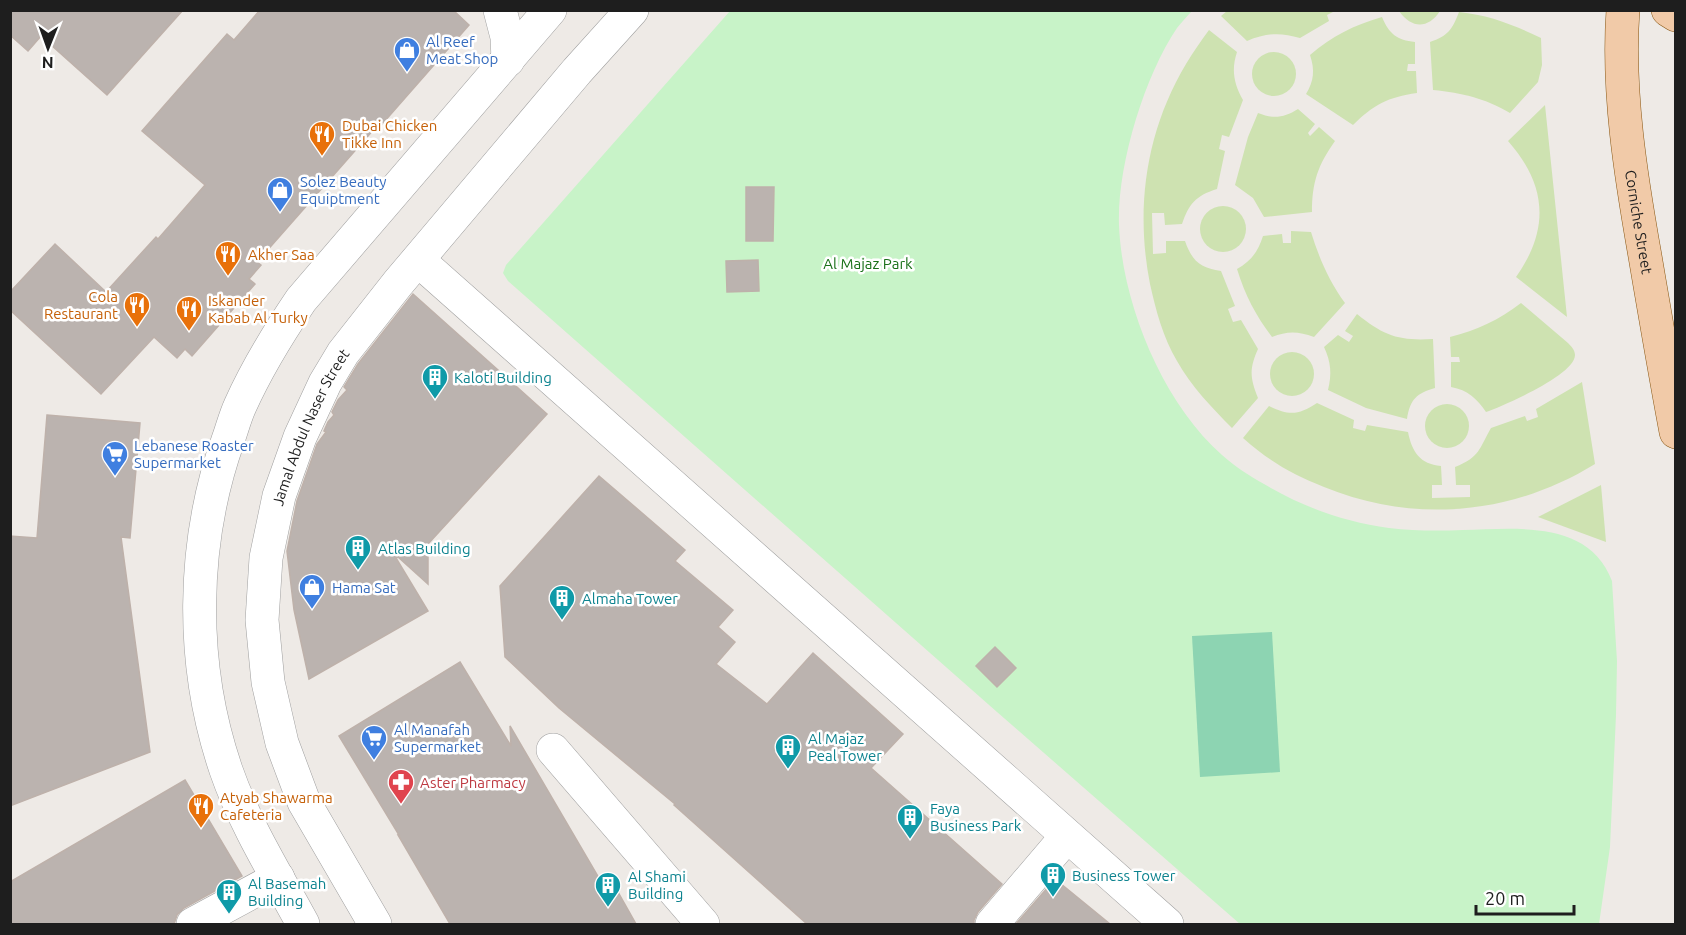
<svg xmlns="http://www.w3.org/2000/svg" width="1686" height="935" font-family="Ubuntu,sans-serif">
<rect width="100%" height="100%" fill="#eeeae6"/>
<g fill="#cee2b1">
<path d="M1227,11V10L1335,11L1327,15L1329,21L1300,38C1280,32 1266,33 1247,41L1221,16Z"/>
<path d="M1399,11H1398H1440C1428,29 1412,29 1399,11Z"/>
<path d="M1459,12C1489,15 1514,25 1541,38L1542,65L1538,82L1510,113C1484,98 1463,93 1433,90L1430,42C1448,36 1452,30 1459,12Z"/>
<path d="M1382,17C1389,34 1397,40 1415,42V64H1408L1407,71H1416L1417,93C1388,97 1373,105 1353,125L1306,94C1314,81 1315,70 1310,55C1332,36 1354,25 1382,17Z"/>
<path d="M1209,30L1237,52C1231,70 1234,84 1243,100L1229,137L1222,135L1219,149L1225,151L1217,189C1195,196 1189,204 1182,224L1165,225L1164,213H1152L1153,254L1166,253V241H1185C1192,261 1200,268 1221,271L1235,306L1228,309L1233,322L1241,320L1258,349C1249,369 1250,378 1258,398L1232,428C1212,408 1191,386 1177,361C1163,337 1156,311 1150,284C1135,208 1146,131 1186,64C1193,52 1201,41 1209,30Z"/>
<circle cx="1274" cy="74" r="22"/>
<path d="M1545,105L1567,317L1516,277C1550,229 1547,185 1508,141Z"/>
<path d="M1298,109L1315,124L1308,133L1310,136L1319,127L1335,141C1318,165 1312,182 1312,212L1264,217L1253,198L1235,185L1248,137L1258,113C1273,119 1284,118 1298,109Z"/>
<circle cx="1223" cy="229" r="23"/>
<path d="M1291,231L1311,232C1319,258 1329,281 1345,303L1314,337C1298,331 1287,331 1272,337C1256,316 1245,295 1237,269C1251,261 1258,252 1263,236L1282,234L1283,243H1291Z"/>
<path d="M1521,303L1568,343C1571,346 1575,350 1575,355C1575,375 1503,406 1486,412C1477,399 1468,390 1451,387V362H1460L1459,357H1451L1450,337C1477,330 1499,320 1521,303Z"/>
<path d="M1357,314C1384,336 1399,341 1433,339L1435,388C1417,393 1410,399 1407,419L1366,408L1328,390C1332,374 1331,362 1324,347L1338,335L1349,342L1353,336L1345,331Z"/>
<circle cx="1292" cy="374" r="22"/>
<path d="M1582,382L1595,464C1512,515 1415,524 1324,487C1292,474 1270,462 1243,438L1269,406C1289,416 1299,415 1317,403L1354,420L1353,428L1365,431L1367,425L1408,432C1412,452 1420,464 1441,466L1442,485H1432V498L1470,497V485H1456L1455,467C1480,457 1479,449 1491,428L1525,416L1527,421L1538,417L1536,409Z"/>
<circle cx="1447" cy="426" r="22"/>
<polygon points="1601,485 1606,542 1538,517"/>
</g>
<path fill="#c8f3c8" d="M730,11H1192C1187,16 1182,22 1177,28C1144,77 1117,166 1119,225C1122,303 1162,402 1222,455C1234,466 1250,476 1264,484C1302,507 1345,522 1389,528C1414,531 1438,531 1463,530C1515,529 1589,519 1612,581L1617,661L1616,715L1610,847L1599,924H1240L997,712L508,281L503,273L506,265Z"/>
<polygon fill="#8dd4b2" points="1272,632 1280,772 1200,777 1192,636"/>
<g fill="#bbb3af" stroke="#beb1aa" stroke-width="1.5">
<polygon points="10,10 183,10 107,95 41,36 28,51 10,35"/>
<polygon points="260,10 453,10 469,25 377,130 375,128 257,262 261,265 249,279 255,284 192,356 185,349 177,358 154,337 101,394 10,310 10,292 55,244 106,292 156,237 158,239 205,185 142,131 227,34 234,40"/>
<polygon points="746,187 774,187 773,241 746,241"/>
<polygon points="758,260 759,291 727,292 726,261"/>
<polygon points="413,294 547,414 428,544 428,584 398,557 396,558 428,611 309,679 294,610 287,551 297,501 317,444 326,432 324,431 328,422 334,415 332,412 338,400 347,390 344,387 358,364"/>
<polygon points="47,415 140,423 130,538 121,537 150,752 10,806 10,536 37,538"/>
<polygon points="599,476 685,550 675,561 733,610 718,627 735,642 716,664 767,704 813,653 903,734 871,768 1002,884 978,912 974,920 974,924 807,924 674,805 675,804 559,708 505,657 500,586"/>
<polygon points="995,647 1016,668 997,687 976,666"/>
<polygon points="460,662 511,746 510,726 610,897 618,892 636,924 450,924 398,835 399,835 339,736"/>
<polygon points="185,780 242,876 184,908 177,915 174,924 10,924 10,882"/>
<polygon points="1055,879 1110,924 1016,924"/>
</g>
<g fill="none" stroke-linecap="round" stroke-linejoin="round">
<g stroke="#9f9f9f" stroke-width="34">
<g id="minor">
<polyline points="500,10 507,37 508,60"/>
<polyline points="418,260 1167,924"/>
<polyline points="553,750 703,924"/>
<polyline points="193,924 278,878"/>
<path d="M303,924C276,874 245,825 226,770C190,665 191,545 228,440C232,429 235,417 240,406C257,368 278,334 301,300L550,10"/>
<path id="s1" d="M375,924L304,802L282,743L268,682L262,620L266,558L279,496L300,437L325,383L343,353L398,283L577,71L632,10"/>
<polyline points="992,924 1067,836"/>
</g>
</g>
<g stroke="#875511" stroke-width="34">
<g id="major">
<path id="s2" d="M1623,10C1617,91 1631,177 1645,256C1655,315 1665,373 1676,432"/>
<polyline points="1668,10 1676,15"/>
</g>
</g>
<use href="#minor" stroke="#fff" stroke-width="33"/>
<use href="#major" stroke="#f1caa8" stroke-width="33"/>
</g>
<defs>
<g id="shop-pin" transform="scale(1.35)"><path d="M0 17L-7.5 6A9.5 9.5 0 1 1 7.5 6Z" fill="#3f7fe0" stroke="#fff"/><path d="M-5-2.5h2.3a2.7 3.5 0 0 1 5.4 0H5L5.5 6h-11ZM-1.5-2.5h3a1.5 2.3 0 0 0-3 0Z" fill="#fff"/></g>
<g id="restaurant-pin" transform="scale(1.35)"><path d="M0 17L-7.5 6A9.5 9.5 0 1 1 7.5 6Z" fill="#e8710a" stroke="#fff"/><path d="M-5-6h1v4h1v-4h1v4h1v-4h1v5L-1.5 .5V6h-2V.5L-5-1ZM5-6V6H3V1.5H1.5Q1.5-4 5-6Z" fill="#fff"/></g>
<g id="building-pin" transform="scale(1.35)"><path d="M0 17L-7.5 6A9.5 9.5 0 1 1 7.5 6Z" fill="#0f9aa8" stroke="#fff"/><path d="M-4-6H4V6H1V3H-1V6H-4ZM-2.5-4.3h1.7v1.8h-1.7ZM.8-4.3h1.7v1.8H.8ZM-2.5-1h1.7V.8h-1.7ZM.8-1h1.7V.8H.8Z" fill="#fff"/></g>
<g id="supermarket-pin" transform="scale(1.35)"><path d="M0 17L-7.5 6A9.5 9.5 0 1 1 7.5 6Z" fill="#3f7fe0" stroke="#fff"/><path d="M-6-5.5h2.5l.6 2H6L4.5 2H-2.5L-4.4-4H-6ZM-1.5 3.2a1.3 1.3 0 1 0 .1 0ZM3 3.2a1.3 1.3 0 1 0 .1 0Z" fill="#fff"/></g>
<g id="pharmacy-pin" transform="scale(1.35)"><path d="M0 17L-7.5 6A9.5 9.5 0 1 1 7.5 6Z" fill="#e0444e" stroke="#fff"/><path d="M-2-6h4v4h4v4h-4v4h-4v-4h-4v-4h4Z" fill="#fff"/></g>
</defs>
<g fill-rule="evenodd">
<use href="#shop-pin" x="407" y="50"/>
<use href="#restaurant-pin" x="322" y="134"/>
<use href="#shop-pin" x="280" y="190"/>
<use href="#restaurant-pin" x="228" y="254"/>
<use href="#restaurant-pin" x="137" y="305"/>
<use href="#restaurant-pin" x="189" y="309"/>
<use href="#building-pin" x="435" y="377"/>
<use href="#supermarket-pin" x="115" y="454"/>
<use href="#building-pin" x="358" y="548"/>
<use href="#shop-pin" x="312" y="587"/>
<use href="#building-pin" x="562" y="598"/>
<use href="#supermarket-pin" x="374" y="738"/>
<use href="#building-pin" x="788" y="747"/>
<use href="#pharmacy-pin" x="401" y="782"/>
<use href="#restaurant-pin" x="201" y="806"/>
<use href="#building-pin" x="910" y="817"/>
<use href="#building-pin" x="1053" y="875"/>
<use href="#building-pin" x="608" y="885"/>
<use href="#building-pin" x="229" y="892"/>
</g>
<g text-anchor="middle" dominant-baseline="central" stroke-width="5" stroke-linejoin="round" paint-order="stroke">
<g font-size="15" fill="#366cbe" stroke="#fff" text-anchor="start">
<text x="426" y="41">Al Reef<tspan x="426" dy="17">Meat Shop</tspan></text>
<text x="300" y="181">Solez Beauty<tspan x="300" dy="17">Equiptment</tspan></text>
<text x="134" y="445">Lebanese Roaster<tspan x="134" dy="17">Supermarket</tspan></text>
<text x="332" y="587">Hama Sat</text>
<text x="394" y="729">Al Manafah<tspan x="394" dy="17">Supermarket</tspan></text>
</g>
<g font-size="15" fill="#c56008" stroke="#fff" text-anchor="start">
<text x="342" y="125">Dubai Chicken<tspan x="342" dy="17">Tikke Inn</tspan></text>
<text x="248" y="254">Akher Saa</text>
<text x="118" y="296" text-anchor="end">Cola<tspan x="118" dy="17">Restaurant</tspan></text>
<text x="208" y="300">Iskander<tspan x="208" dy="17">Kabab Al Turky</tspan></text>
<text x="220" y="797">Atyab Shawarma<tspan x="220" dy="17">Cafeteria</tspan></text>
</g>
<g font-size="15" fill="#1e1e1e" stroke="#fff">
<text stroke="none"><textPath href="#s2" startOffset="213">Corniche Street</textPath></text>
<text stroke="none"><textPath href="#s1" startOffset="530">Jamal Abdul Naser Street</textPath></text>
</g>
<g font-size="15" fill="#197018" stroke="#fff">
<text x="868" y="263">Al Majaz Park</text>
</g>
<g font-size="15" fill="#0d838f" stroke="#fff" text-anchor="start">
<text x="454" y="377">Kaloti Building</text>
<text x="378" y="548">Atlas Building</text>
<text x="582" y="598">Almaha Tower</text>
<text x="808" y="738">Al Majaz<tspan x="808" dy="17">Peal Tower</tspan></text>
<text x="930" y="808">Faya<tspan x="930" dy="17">Business Park</tspan></text>
<text x="1072" y="875">Business Tower</text>
<text x="628" y="876">Al Shami<tspan x="628" dy="17">Building</tspan></text>
<text x="248" y="883">Al Basemah<tspan x="248" dy="17">Building</tspan></text>
</g>
<g font-size="15" fill="#be3a42" stroke="#fff" text-anchor="start">
<text x="420" y="782">Aster Pharmacy</text>
</g>
</g>
<rect width="1686" height="935" fill="none" stroke="#1e1e1e" stroke-width="24"/>
<g transform="translate(48 48) rotate(181)" stroke="#ffffff" stroke-width="4.5" paint-order="stroke">
<path d="M0-4.5L10 22L0 15L-10 22Z" fill="#1e1e1e"/>
<text y="-9" font-size="16" font-weight="bold" text-anchor="middle" fill="#1e1e1e">N</text>
</g>
<path d="M1476 905v9h98v-9" fill="none" stroke="#1e1e1e" stroke-width="3"/>
<text x="1485" y="905" font-size="18" fill="#1e1e1e" stroke="#ffffff" stroke-width="4.5" paint-order="stroke">20 m</text>
</svg>
